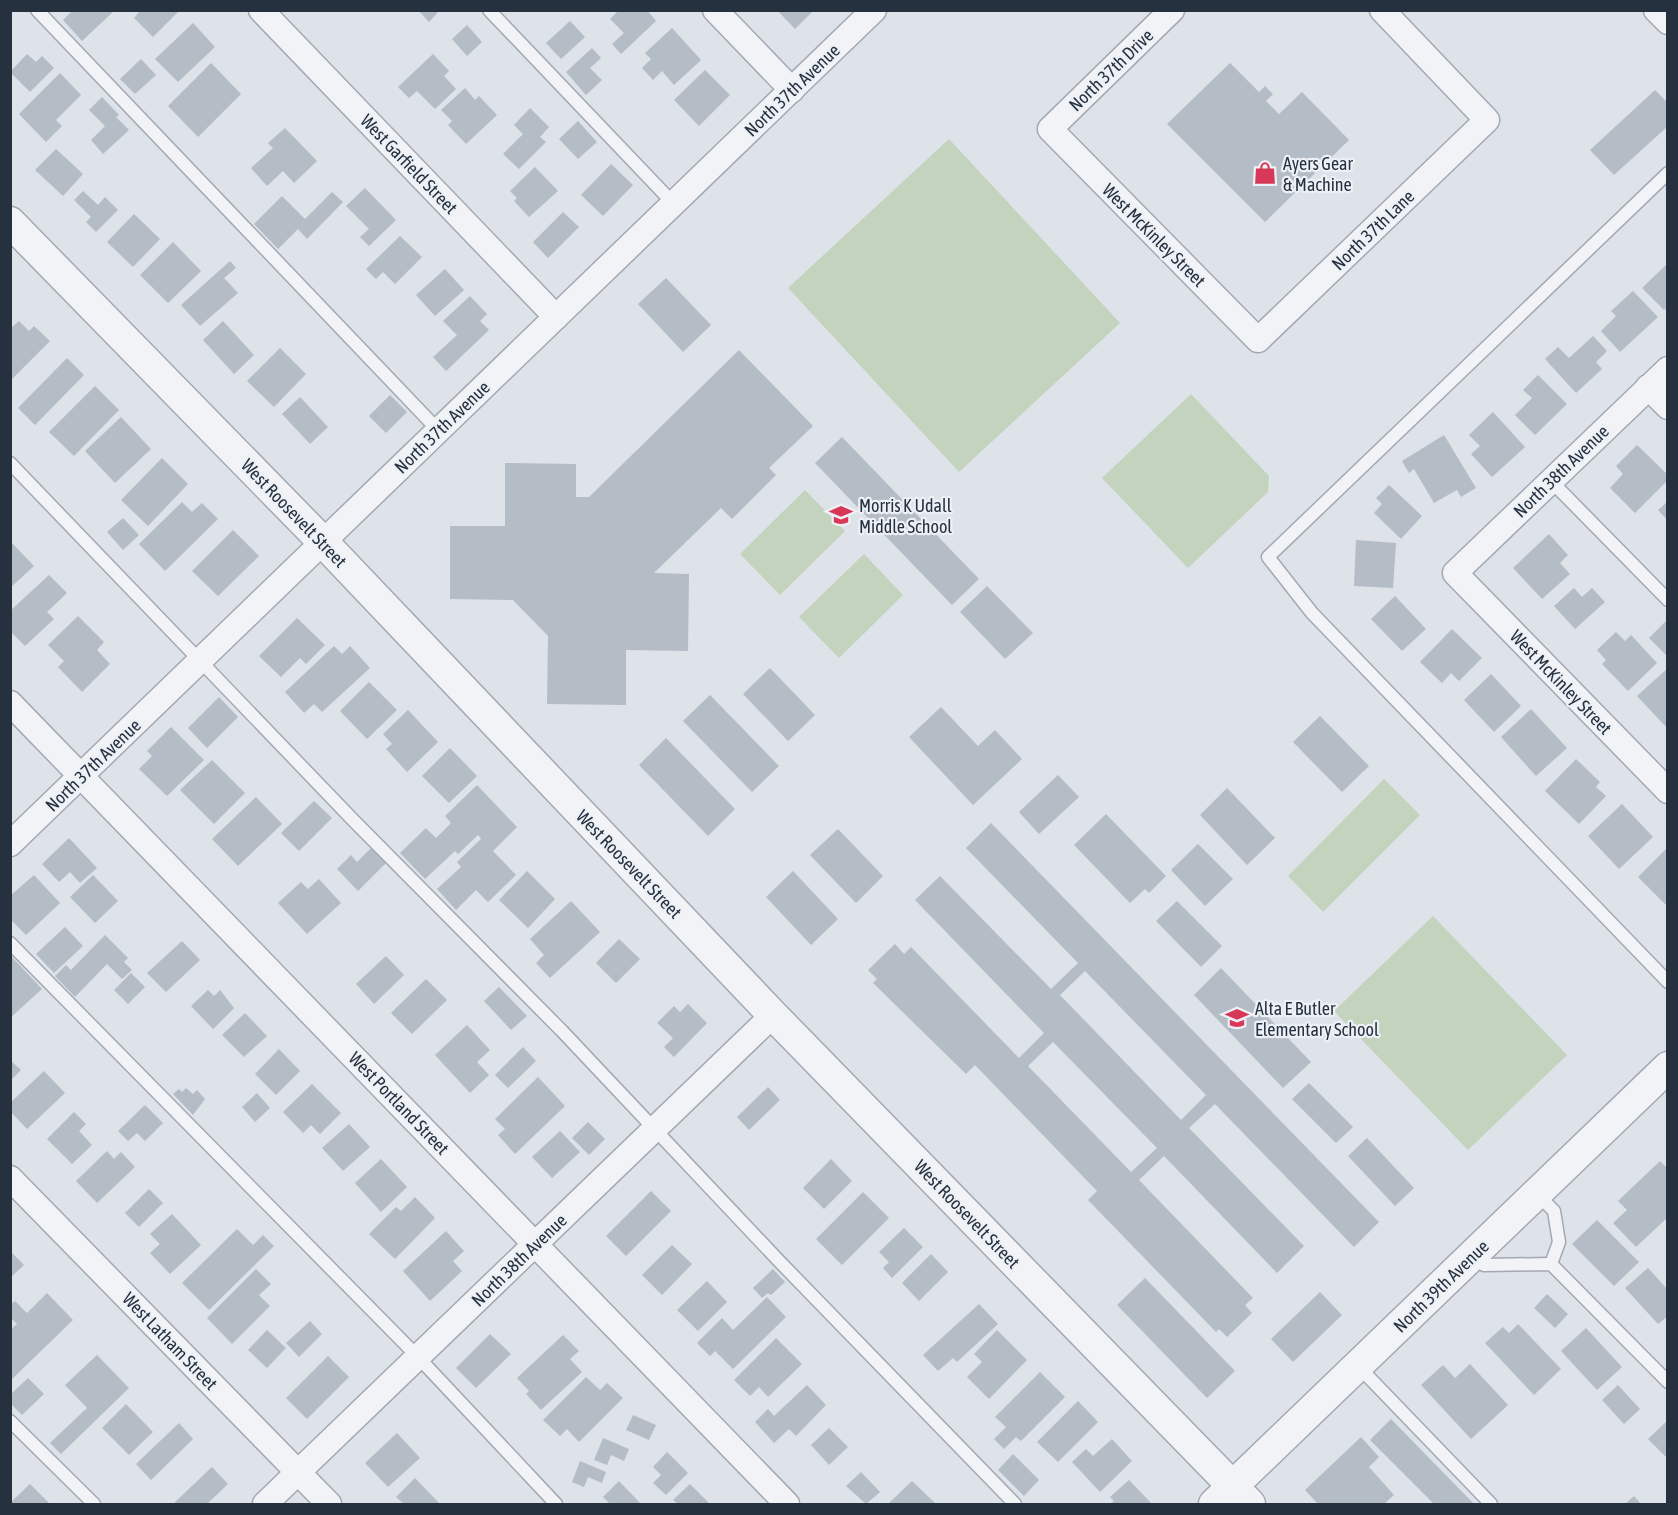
<svg xmlns="http://www.w3.org/2000/svg" width="1678" height="1515" font-family="'Asap Condensed',sans-serif">
<rect width="100%" height="100%" fill="#dee2e9"/>
<g fill="#c4d3be">
<polygon points="949,139 1120,323 959,472 788,288"/>
<polygon points="1191,394 1269,476 1268,492 1188,568 1102,478"/>
<polygon points="805,490 845,531 780,595 740,554"/>
<polygon points="864,554 903,595 839,658 799,617"/>
<polygon points="1384,779 1420,815 1323,912 1288,876"/>
<polygon points="1433,916 1567,1055 1468,1150 1334,1011"/>
</g>
<g fill="#b4bcc6" fill-rule="evenodd">
<polygon points="73,10 115,10 82,41 63,20"/>
<polygon points="141,10 180,10 153,37 134,18"/>
<polygon points="418,10 440,10 429,22"/>
<polygon points="619,10 647,10 656,21 621,54 612,44 624,33 610,19"/>
<polygon points="777,10 814,10 795,29"/>
<polygon points="570,21 585,37 561,59 546,43"/>
<polygon points="193,23 215,47 178,82 155,59"/>
<polygon points="467,25 482,42 467,56 452,39"/>
<polygon points="672,28 701,60 674,85 662,71 653,80 642,68 651,59 645,53"/>
<polygon points="592,48 601,58 590,68 602,80 586,95 566,72"/>
<polygon points="27,54 36,62 42,56 54,68 30,92 10,72"/>
<polygon points="433,54 449,71 444,76 456,89 435,109 417,91 409,98 398,87"/>
<polygon points="141,59 156,75 135,94 120,79"/>
<polygon points="211,63 241,94 198,137 168,106"/>
<polygon points="1230,63 1259,92 1265,86 1273,94 1266,101 1279,114 1302,92 1349,140 1265,222 1167,124"/>
<polygon points="705,70 730,95 699,126 674,100"/>
<polygon points="60,73 81,95 56,120 62,126 46,142 19,114"/>
<polygon points="465,88 475,100 479,96 497,115 466,144 448,125 452,121 441,110"/>
<polygon points="1655,90 1668,103 1668,126 1614,175 1590,150"/>
<polygon points="102,97 119,115 116,117 129,130 103,154 91,140 105,126 89,110"/>
<polygon points="530,108 549,127 540,137 546,142 519,169 503,154 523,134 514,125"/>
<polygon points="578,121 597,142 578,159 559,139"/>
<polygon points="285,128 317,161 294,183 283,171 267,186 251,168 273,148 268,143"/>
<polygon points="56,149 83,174 63,196 35,170"/>
<polygon points="611,164 633,185 603,216 581,195"/>
<polygon points="535,167 558,191 529,217 514,201 517,198 510,191"/>
<polygon points="365,188 396,220 369,246 360,237 369,229 346,206"/>
<polygon points="83,191 98,205 105,197 118,210 96,232 86,222 91,217 74,200"/>
<polygon points="332,192 343,202 307,239 298,229 278,249 254,224 282,196 305,219"/>
<polygon points="563,212 579,227 548,258 533,242"/>
<polygon points="134,214 160,239 133,267 107,242"/>
<polygon points="400,236 422,257 395,284 383,272 376,279 366,269"/>
<polygon points="173,242 201,271 168,303 140,275"/>
<polygon points="230,261 236,268 224,278 238,293 200,326 181,305"/>
<polygon points="1668,263 1668,306 1664,310 1642,288"/>
<polygon points="445,269 464,290 435,316 416,295"/>
<polygon points="666,278 711,325 683,352 638,304"/>
<polygon points="1633,291 1658,317 1620,352 1601,331 1616,316 1611,311"/>
<polygon points="470,296 487,314 480,321 489,330 446,371 433,357 457,335 443,321"/>
<polygon points="19,321 29,331 34,326 50,341 10,381 10,329"/>
<polygon points="223,321 254,355 234,374 203,340"/>
<polygon points="1593,336 1607,351 1596,362 1602,369 1576,393 1545,359 1558,347 1569,358"/>
<polygon points="280,348 306,374 274,407 247,381"/>
<polygon points="739,350 813,426 769,468 776,475 732,519 721,508 654,573 689,574 688,651 626,650 626,705 547,704 548,636 513,600 450,599 450,526 505,526 505,463 576,464 576,497 589,497"/>
<polygon points="67,358 84,375 35,425 18,408"/>
<polygon points="1538,375 1567,404 1535,435 1515,415 1532,398 1523,390"/>
<polygon points="95,386 119,410 74,456 49,432"/>
<polygon points="390,395 407,412 386,433 369,416"/>
<polygon points="300,397 328,427 310,444 282,414"/>
<polygon points="1493,412 1525,447 1492,477 1471,454 1480,446 1469,435"/>
<polygon points="121,417 151,449 115,483 85,451"/>
<polygon points="1444,435 1476,488 1461,497 1457,490 1434,503 1414,469 1409,473 1402,461"/>
<polygon points="842,437 979,579 952,605 815,463"/>
<polygon points="1637,445 1668,475 1668,480 1635,513 1610,488 1623,474 1616,466"/>
<polygon points="162,458 188,484 148,526 121,500"/>
<polygon points="1389,485 1422,516 1401,539 1374,513 1382,504 1376,498"/>
<polygon points="1668,501 1668,521 1658,510"/>
<polygon points="182,502 192,512 202,503 218,519 165,571 139,544"/>
<polygon points="123,518 139,535 123,550 107,532"/>
<polygon points="233,530 259,556 218,596 192,571"/>
<polygon points="1549,534 1568,555 1560,563 1570,574 1542,599 1513,568"/>
<polygon points="1356,540 1396,543 1393,588 1354,586"/>
<polygon points="10,541 34,566 10,588"/>
<polygon points="49,575 67,593 47,612 54,619 25,646 10,631 10,611"/>
<polygon points="987,586 1033,633 1005,659 960,612"/>
<polygon points="1574,588 1582,597 1592,588 1605,602 1575,629 1554,606"/>
<polygon points="1395,596 1426,629 1402,651 1371,619"/>
<polygon points="78,616 104,642 97,650 110,664 82,692 58,667 64,661 48,645"/>
<polygon points="297,618 325,645 306,664 300,658 281,677 259,656"/>
<polygon points="1668,619 1668,657 1649,638"/>
<polygon points="1452,629 1482,658 1459,681 1451,673 1442,683 1420,662"/>
<polygon points="1616,632 1625,641 1631,635 1657,663 1628,691 1602,664 1606,660 1597,650"/>
<polygon points="334,646 342,654 350,646 370,668 322,712 314,704 304,713 285,692"/>
<polygon points="770,668 815,715 788,741 743,694"/>
<polygon points="1668,668 1668,729 1637,696"/>
<polygon points="1491,674 1521,706 1494,732 1464,700"/>
<polygon points="369,682 397,710 367,739 340,711"/>
<polygon points="710,695 779,766 752,792 683,721"/>
<polygon points="219,697 238,717 207,748 188,728"/>
<polygon points="941,707 978,746 995,730 1022,759 973,805 909,737"/>
<polygon points="1531,709 1567,748 1536,776 1501,737"/>
<polygon points="408,710 438,742 407,772 386,749 392,744 383,734"/>
<polygon points="1320,716 1369,766 1342,792 1293,742"/>
<polygon points="171,727 204,760 167,796 139,769 152,756 147,751"/>
<polygon points="666,738 735,809 708,836 639,765"/>
<polygon points="450,748 477,776 449,803 422,776"/>
<polygon points="1576,759 1600,782 1596,787 1606,796 1579,824 1545,791"/>
<polygon points="212,760 245,793 214,824 180,790"/>
<polygon points="1058,775 1079,797 1039,834 1019,812"/>
<polygon points="477,785 517,827 493,851 516,875 488,902 476,890 456,910 437,889 461,867 457,862 481,839 478,835 458,854 455,851 425,879 400,853 426,828 436,838 451,823 445,816"/>
<polygon points="1227,788 1275,838 1247,865 1200,815"/>
<polygon points="256,797 282,824 238,866 212,839"/>
<polygon points="314,801 332,818 299,851 281,833"/>
<polygon points="1622,804 1653,837 1619,869 1588,836"/>
<polygon points="1106,814 1166,876 1149,893 1145,889 1130,903 1074,845"/>
<path d="M991,823L1379,1222L1354,1247L1215,1104L1189,1128L1304,1246L1277,1273L1164,1156L1139,1180L1253,1298L1245,1305L1252,1313L1227,1337L1219,1329L1216,1332L1088,1200L1097,1191L975,1065L966,1074L873,983L877,979L868,970L895,944L904,954L911,947L1019,1058L1044,1033L915,900L940,876L1051,989L1078,963L966,848ZM1085,971L1206,1095L1181,1120L1060,995ZM1053,1042L1157,1148L1131,1172L1028,1066Z"/>
<polygon points="838,829 883,876 856,903 810,855"/>
<polygon points="69,838 97,868 80,883 70,872 59,882 42,864"/>
<polygon points="1198,844 1233,879 1205,906 1171,870"/>
<polygon points="371,848 386,863 358,891 337,869 351,855 357,862"/>
<polygon points="1666,849 1668,850 1668,907 1638,877"/>
<polygon points="527,871 555,899 528,928 499,900"/>
<polygon points="793,871 838,919 811,945 766,897"/>
<polygon points="34,875 60,903 26,935 10,919 10,896"/>
<polygon points="93,875 118,901 95,923 70,897"/>
<polygon points="319,879 341,903 307,934 278,903 301,882 308,889"/>
<polygon points="571,901 600,932 550,978 536,963 544,955 530,939"/>
<polygon points="1177,901 1222,946 1201,967 1156,921"/>
<polygon points="65,927 83,946 54,973 36,954"/>
<polygon points="105,935 128,958 124,962 132,970 122,979 107,964 75,997 55,976 66,965 71,970"/>
<polygon points="619,939 640,959 616,983 596,963"/>
<polygon points="182,941 200,960 166,992 147,973"/>
<polygon points="10,955 42,989 10,1018"/>
<polygon points="386,956 404,975 374,1004 356,984"/>
<polygon points="1221,968 1311,1062 1283,1088 1194,995"/>
<polygon points="131,973 145,987 128,1004 114,990"/>
<polygon points="426,979 447,1000 412,1034 391,1013"/>
<polygon points="499,987 527,1016 511,1030 484,1001"/>
<polygon points="208,990 214,996 220,990 234,1008 213,1029 191,1006"/>
<polygon points="688,1004 707,1023 674,1057 664,1047 673,1038 657,1023 674,1006 680,1012"/>
<polygon points="245,1013 267,1036 244,1057 222,1035"/>
<polygon points="467,1025 490,1050 477,1062 489,1075 470,1093 435,1055"/>
<polygon points="523,1047 536,1061 508,1088 495,1075"/>
<polygon points="279,1049 300,1071 276,1095 255,1074"/>
<polygon points="10,1060 21,1070 10,1081"/>
<polygon points="44,1071 65,1093 27,1129 10,1111 10,1103"/>
<polygon points="538,1077 565,1106 515,1154 498,1135 505,1129 495,1119"/>
<polygon points="1309,1083 1353,1127 1336,1143 1292,1099"/>
<polygon points="312,1084 341,1113 320,1134 311,1125 303,1133 283,1112"/>
<polygon points="768,1087 780,1100 749,1130 737,1117"/>
<polygon points="186,1088 193,1094 197,1090 205,1099 193,1115 173,1094 179,1089 182,1092"/>
<polygon points="257,1093 270,1108 255,1122 242,1107"/>
<polygon points="145,1105 163,1123 145,1141 137,1133 128,1141 118,1131"/>
<polygon points="74,1112 86,1124 79,1131 92,1145 72,1164 47,1139"/>
<polygon points="588,1122 605,1139 589,1155 572,1138"/>
<polygon points="349,1124 370,1147 343,1171 322,1148"/>
<polygon points="560,1131 580,1152 552,1178 532,1157"/>
<polygon points="1367,1138 1414,1188 1395,1206 1348,1156"/>
<polygon points="107,1151 114,1159 121,1152 135,1167 97,1203 76,1181"/>
<polygon points="381,1159 407,1187 381,1212 355,1183"/>
<polygon points="831,1159 852,1181 824,1209 803,1188"/>
<polygon points="1660,1161 1668,1169 1668,1217 1636,1247 1613,1223 1627,1210 1618,1201"/>
<polygon points="149,1189 163,1203 139,1227 125,1213"/>
<polygon points="651,1191 671,1211 626,1256 606,1236"/>
<polygon points="863,1192 889,1218 842,1265 816,1239"/>
<polygon points="415,1197 435,1218 395,1259 369,1234 396,1207 401,1211"/>
<polygon points="172,1214 201,1245 170,1274 150,1253 160,1244 150,1234"/>
<polygon points="1597,1220 1639,1262 1614,1286 1572,1244"/>
<polygon points="904,1228 923,1247 892,1278 883,1268 889,1262 879,1252"/>
<polygon points="237,1229 253,1245 263,1235 274,1246 209,1310 182,1283"/>
<polygon points="446,1231 464,1251 453,1261 462,1271 430,1301 403,1271"/>
<polygon points="672,1245 692,1264 662,1295 642,1275"/>
<polygon points="10,1251 24,1265 10,1278"/>
<polygon points="931,1254 948,1272 919,1301 902,1283"/>
<polygon points="1648,1268 1668,1290 1668,1316 1658,1324 1625,1288"/>
<polygon points="256,1269 271,1284 259,1295 270,1306 232,1344 207,1318"/>
<polygon points="773,1269 785,1282 771,1295 768,1293 762,1298 753,1288"/>
<polygon points="1145,1278 1235,1371 1207,1398 1117,1305"/>
<polygon points="707,1281 727,1302 698,1331 677,1310"/>
<polygon points="1320,1292 1342,1315 1293,1362 1271,1339"/>
<polygon points="47,1293 73,1320 10,1381 10,1330 17,1324 10,1317 10,1305 15,1301 27,1313"/>
<polygon points="1547,1294 1568,1314 1555,1328 1534,1308"/>
<polygon points="767,1297 786,1317 733,1369 715,1351 710,1356 697,1343 722,1318 733,1330"/>
<polygon points="979,1304 998,1324 957,1362 953,1358 938,1371 923,1355"/>
<polygon points="310,1321 322,1334 299,1357 286,1343"/>
<polygon points="1518,1324 1561,1369 1534,1395 1485,1343 1503,1327 1509,1333"/>
<polygon points="1586,1328 1622,1367 1597,1390 1561,1351"/>
<polygon points="267,1330 286,1348 267,1368 248,1350"/>
<polygon points="997,1330 1027,1360 989,1399 967,1377 982,1362 974,1354"/>
<polygon points="490,1334 511,1354 476,1388 456,1368"/>
<polygon points="563,1335 579,1351 570,1359 582,1372 541,1410 526,1394 529,1391 517,1378"/>
<polygon points="776,1338 802,1364 768,1397 759,1387 750,1396 734,1380"/>
<polygon points="97,1355 129,1388 61,1454 50,1443 87,1408 65,1385"/>
<polygon points="328,1356 349,1377 307,1419 286,1398"/>
<polygon points="1470,1364 1508,1405 1471,1439 1421,1385 1443,1365 1455,1378"/>
<polygon points="1040,1372 1065,1397 1021,1441 1016,1437 1004,1449 994,1439 1006,1427 995,1417"/>
<polygon points="586,1377 600,1390 607,1383 623,1398 579,1442 567,1429 560,1436 543,1420"/>
<polygon points="28,1378 44,1394 22,1415 10,1403 10,1395"/>
<polygon points="807,1385 826,1405 796,1436 789,1429 774,1443 755,1422 768,1409 774,1416"/>
<polygon points="1618,1385 1640,1409 1624,1424 1602,1400"/>
<polygon points="1078,1401 1098,1422 1058,1462 1037,1442"/>
<polygon points="126,1404 153,1432 129,1455 102,1428"/>
<polygon points="633,1415 656,1425 649,1440 626,1430"/>
<polygon points="1391,1419 1474,1504 1434,1504 1370,1440"/>
<polygon points="1668,1420 1668,1459 1648,1439"/>
<polygon points="179,1423 193,1439 151,1480 136,1464"/>
<polygon points="829,1428 848,1447 829,1465 811,1445"/>
<polygon points="397,1433 420,1458 388,1487 365,1463"/>
<polygon points="1361,1437 1379,1457 1369,1467 1394,1495 1384,1504 1318,1504 1305,1490"/>
<polygon points="603,1438 629,1449 624,1461 611,1455 607,1465 594,1460"/>
<polygon points="1112,1439 1132,1461 1100,1492 1072,1462 1086,1449 1093,1456"/>
<polygon points="667,1452 688,1473 666,1495 653,1483 661,1475 653,1467"/>
<polygon points="1013,1454 1039,1480 1024,1496 998,1470"/>
<polygon points="580,1461 606,1472 602,1483 588,1477 584,1487 572,1482"/>
<polygon points="212,1467 228,1484 207,1504 173,1504"/>
<polygon points="861,1472 880,1492 866,1504 846,1486"/>
<polygon points="415,1478 440,1504 404,1504 396,1497"/>
<polygon points="1129,1480 1152,1504 1110,1504 1114,1501 1110,1497"/>
<polygon points="619,1481 641,1504 610,1504 603,1497"/>
<polygon points="912,1481 936,1504 888,1504"/>
<polygon points="30,1484 50,1504 10,1504 10,1503"/>
<polygon points="690,1484 710,1504 678,1504 673,1500"/>
<polygon points="1634,1496 1641,1504 1625,1504"/>
</g>
<g fill="none" stroke-linecap="round" stroke-linejoin="round">
<g stroke="#a3a9b3" stroke-width="15">
<g id="service">
<polyline points="37,10 439,431"/>
<polyline points="489,10 674,204"/>
<polyline points="1668,173 1268,557 1312,613 1668,982"/>
<polyline points="10,463 354,821 562,1031 778,1260 1015,1504"/>
<polyline points="1551,481 1668,600"/>
<polyline points="10,943 418,1357 556,1504"/>
<polyline points="1537,1194 1554,1211 1559,1242 1551,1264"/>
<polyline points="1471,1257 1484,1265 1551,1264 1668,1382"/>
<polyline points="1358,1366 1491,1504"/>
<polyline points="10,1421 94,1504"/>
</g>
</g>
<g stroke="#a3a9b3" stroke-width="27">
<g id="minor">
<polyline points="261,10 556,317"/>
<polyline points="715,10 792,90"/>
<polyline points="1172,10 1050,129 1258,340 1487,120 1382,10"/>
<polyline points="1656,10 1668,22"/>
<polyline points="1668,369 1455,573 1668,791"/>
<polyline points="1648,387 1668,407"/>
<polyline points="10,703 787,1504"/>
<polyline points="10,844 874,10"/>
<polyline points="10,1178 329,1504"/>
<polyline points="265,1504 773,1015"/>
</g>
</g>
<g stroke="#a3a9b3" stroke-width="33">
<g id="tertiary">
<polyline points="10,222 323,542 773,1015 1250,1504"/>
<polyline points="1214,1504 1668,1067"/>
</g>
</g>
<use href="#service" stroke="#f1f3f7" stroke-width="12"/>
<use href="#minor" stroke="#f1f3f7" stroke-width="24"/>
<use href="#tertiary" stroke="#f1f3f7" stroke-width="30"/>
</g>
<defs>
<g id="shop-bare" transform="scale(1.8)"><path d="M-5-2.5h2.3a2.7 3.5 0 0 1 5.4 0H5L5.5 6h-11ZM-1.5-2.5h3a1.5 2.3 0 0 0-3 0Z" fill="#d83858" stroke="#edf1f6" stroke-width="2.5" paint-order="stroke"/></g>
<g id="school-bare" transform="scale(1.8)"><path d="M0-5L7-2L0 1L-7-2ZM-4 1L0 2.5L4 1V4Q0 6-4 4Z" fill="#d83858" stroke="#edf1f6" stroke-width="2.5" paint-order="stroke"/></g>
</defs>
<g fill-rule="evenodd">
<use href="#shop-bare" x="1265" y="173"/>
<use href="#school-bare" x="841" y="515"/>
<use href="#school-bare" x="1237" y="1018"/>
</g>
<g text-anchor="middle" dominant-baseline="central" stroke-width="4.5" stroke-linejoin="round" paint-order="stroke">
<g font-size="18" fill="#263140" stroke="#edf1f6">
<text transform="translate(1111 70) rotate(-44)">North 37th Drive</text>
<text transform="translate(792 90) rotate(-44)">North 37th Avenue</text>
<text transform="translate(409 164) rotate(46)">West Garfield Street</text>
<text transform="translate(1373 230) rotate(-44)">North 37th Lane</text>
<text transform="translate(1154 235) rotate(45)">West McKinley Street</text>
<text transform="translate(442 427) rotate(-44)">North 37th Avenue</text>
<text transform="translate(1561 471) rotate(-44)">North 38th Avenue</text>
<text transform="translate(294 513) rotate(46)">West Roosevelt Street</text>
<text transform="translate(1561 682) rotate(46)">West McKinley Street</text>
<text transform="translate(93 765) rotate(-44)">North 37th Avenue</text>
<text transform="translate(629 864) rotate(46)">West Roosevelt Street</text>
<text transform="translate(399 1103) rotate(46)">West Portland Street</text>
<text transform="translate(967 1214) rotate(46)">West Roosevelt Street</text>
<text transform="translate(519 1260) rotate(-44)">North 38th Avenue</text>
<text transform="translate(1441 1286) rotate(-44)">North 39th Avenue</text>
<text transform="translate(170 1341) rotate(46)">West Latham Street</text>
</g>
<g font-size="18" fill="#263140" stroke="#edf1f6" text-anchor="start">
<text x="1283" y="163">Ayers Gear<tspan x="1283" dy="21">&amp; Machine</tspan></text>
<text x="859" y="505">Morris K Udall<tspan x="859" dy="21">Middle School</tspan></text>
<text x="1255" y="1008">Alta E Butler<tspan x="1255" dy="21">Elementary School</tspan></text>
</g>
</g>
<rect width="1678" height="1515" fill="none" stroke="#263140" stroke-width="24"/>
</svg>
